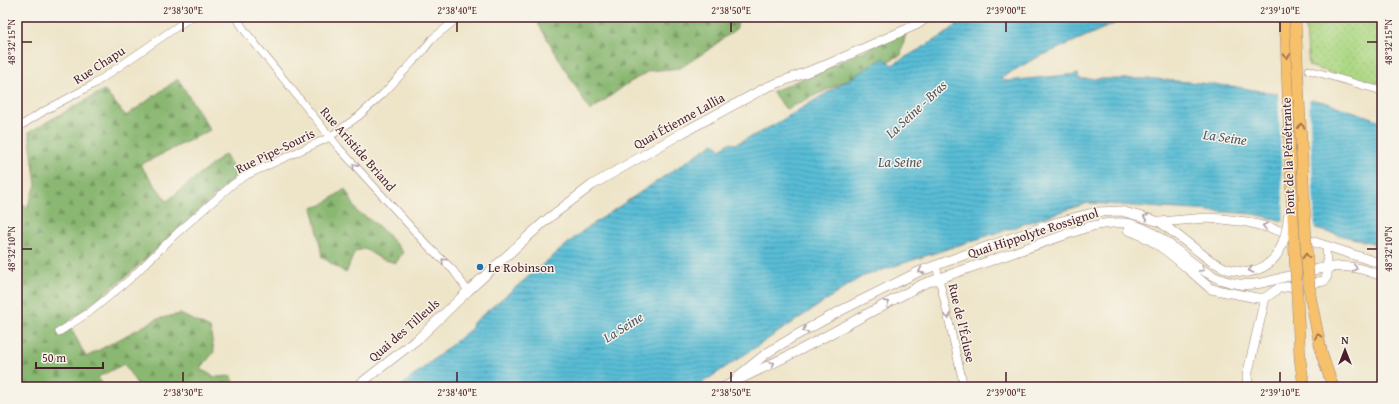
<svg xmlns="http://www.w3.org/2000/svg" width="1399" height="404" font-family="'Gentium Book Plus',serif">
<defs>
<pattern id="grass-dots" width="8" height="8" patternUnits="userSpaceOnUse"><rect width="8" height="8" fill="#add884"/><path d="M2 2h.1M6 6h.1" fill="none" stroke="#96b972" stroke-width="1.8" stroke-linecap="round"/></pattern>
<pattern id="forest-firs" width="22" height="20" patternUnits="userSpaceOnUse"><rect width="22" height="20" fill="#8ab872"/><path d="M5 1l3.5 6h-7zM16 11l3.5 6h-7z" fill="#73955e"/></pattern>
<pattern id="water-rules" width="6" height="5" patternUnits="userSpaceOnUse"><rect width="6" height="5" fill="#58bdd6"/><path d="M0 2.5h6" fill="none" stroke="#4b99ae"/></pattern>
</defs>
<rect width="100%" height="100%" fill="#f7f3e8"/>
<filter id="ink" filterUnits="userSpaceOnUse"><feTurbulence type="fractalNoise" baseFrequency=".025" numOctaves="2"/><feDisplacementMap in="SourceGraphic" scale="8" xChannelSelector="R" yChannelSelector="G"/><feConvolveMatrix kernelMatrix="1 2 1 2 8 2 1 2 1" color-interpolation-filters="sRGB"/></filter>
<filter id="wash" filterUnits="userSpaceOnUse"><feTurbulence type="fractalNoise" baseFrequency=".012" numOctaves="4" result="noise"/><feDisplacementMap in="SourceGraphic" scale="16" xChannelSelector="R" yChannelSelector="G"/><feGaussianBlur stdDeviation="0.9" result="paint"/><feColorMatrix in="noise" values="0 0 0 0 0 0 0 0 0 0 0 0 0 0 0 0 0 1.4 0 .05"/><feComposite in="paint" operator="in"/></filter>
<g filter="url(#wash)">
<rect width="100%" height="100%" fill="#eee5c9"/>
<polygon fill="url(#grass-dots)" stroke="#7c7c58" points="1305,17 1382,17 1382,82 1379,82 1371,84 1309,66"/>
<g fill="url(#forest-firs)" stroke="#6a6c4e">
<polygon points="543,17 738,17 737,28 708,50 680,68 649,71 627,84 590,111 536,20"/>
<polygon points="906,32 901,55 786,109 772,92"/>
<polygon points="178,79 210,130 140,165 167,201 225,154 238,175 128,275 68,322 86,357 157,319 180,314 210,328 214,352 200,369 215,377 232,376 234,387 167,387 164,384 155,387 139,387 124,364 98,377 104,387 17,387 17,200 27,208 36,185 29,132 104,90 126,116"/>
<path d="M345,189L358,213C377,221 389,237 403,252L396,263L381,259L365,249L355,251L346,273L322,257L316,223L312,208L322,205Z"/>
</g>
<polygon fill="url(#water-rules)" stroke="#516e80" points="966,17 1147,17 1116,23 1034,59 1002,77 1002,80 1006,81 1078,74 1079,79 1155,79 1231,86 1324,102 1382,121 1382,249 1368,242 1254,214 1088,203 861,277 696,387 400,387 472,328 473,323 584,230 714,143 721,149 729,143 736,144 774,125 884,58 892,65 944,35"/>
<polygon fill="#eee5c9" points="1278,92 1309,98 1315,231 1284,223"/>
</g>
<g filter="url(#ink)">
<g fill="none" stroke-linecap="round" stroke-linejoin="round">
<g stroke="#9c827a" stroke-width="8">
<g id="minor">
<polyline points="236,17 245,31 339,148 428,246 453,270 468,291"/>
<polyline points="1309,70 1382,91"/>
<polyline points="17,128 44,111 94,84 191,17"/>
<polyline points="1326,246 1327,268"/>
<polyline points="936,265 964,387"/>
<polyline points="59,332 91,311 129,280 177,233 233,184 247,175 328,138 359,116 384,93 423,51 432,39 459,17"/>
</g>
</g>
<g stroke="#9c827a" stroke-width="10">
<g id="tertiary">
<polyline points="1160,222 1211,261 1227,269"/>
<path d="M1128,230C1160,240 1186,268 1211,289L1257,298H1265L1279,288L1324,281L1327,276V268"/>
<polyline points="737,377 767,353 795,336 842,310 918,272 983,248 1058,222 1096,212 1121,211 1160,222 1206,218 1222,219 1247,222 1274,229 1382,264"/>
<polyline points="356,387 419,338 468,291 545,221 592,185 682,133 767,87 826,65 916,25 928,17"/>
<path d="M724,387L800,350L923,284L1088,227C1102,224 1117,221 1131,224C1172,234 1193,278 1239,284C1253,286 1267,282 1281,278C1303,273 1327,264 1350,267C1361,268 1371,272 1382,276"/>
<polyline points="1248,387 1247,376 1265,298"/>
</g>
</g>
<g stroke="#9c827a" stroke-width="12">
<g id="primary">
<polyline points="1284,17 1286,37 1291,179"/>
<polyline points="1297,295 1300,359 1304,387"/>
<polyline points="1310,295 1322,355 1333,387"/>
</g>
</g>
<use href="#minor" stroke="#fff" stroke-width="7"/>
<use href="#tertiary" stroke="#fff" stroke-width="9"/>
<use href="#primary" stroke="#f6c16b" stroke-width="11"/>
<g stroke="#9c827a" stroke-width="10" stroke-linecap="butt">
<path id="tertiary-bridge" d="M1227,269C1234,270 1242,273 1249,272C1280,266 1286,240 1289,213"/>
</g>
<g stroke="#9c827a" stroke-width="12" stroke-linecap="butt">
<g id="primary-bridge">
<polyline points="1295,17 1307,262 1310,295"/>
<polyline points="1291,179 1297,295"/>
</g>
</g>
<use href="#tertiary-bridge" stroke="#fff" stroke-width="9"/>
<use href="#primary-bridge" stroke="#f6c16b" stroke-width="11"/>
</g>
<defs><path id="oneway-chevron" d="M-2-3.5L2.5 0L-2 3.5" fill="none" stroke-width="1.6" stroke-linecap="round" stroke-linejoin="round"/></defs>
<g stroke="#976848">
<use href="#oneway-chevron" transform="translate(1287 56) rotate(88)"/>
<use href="#oneway-chevron" transform="translate(1301 126) rotate(-92)"/>
<use href="#oneway-chevron" transform="translate(1306 256) rotate(-93)"/>
<use href="#oneway-chevron" transform="translate(1318 336) rotate(-103)"/>
</g>
<g stroke="#ae9aa0">
<use href="#oneway-chevron" transform="translate(355 166) rotate(-132)"/>
<use href="#oneway-chevron" transform="translate(1146 217) rotate(-163)"/>
<use href="#oneway-chevron" transform="translate(1265 226) rotate(-166)"/>
<use href="#oneway-chevron" transform="translate(444 261) rotate(-137)"/>
<use href="#oneway-chevron" transform="translate(1355 268) rotate(11)"/>
<use href="#oneway-chevron" transform="translate(1202 269) rotate(30)"/>
<use href="#oneway-chevron" transform="translate(1251 270) rotate(167)"/>
<use href="#oneway-chevron" transform="translate(921 271) rotate(156)"/>
<use href="#oneway-chevron" transform="translate(887 303) rotate(-28)"/>
<use href="#oneway-chevron" transform="translate(948 316) rotate(77)"/>
<use href="#oneway-chevron" transform="translate(805 330) rotate(151)"/>
<use href="#oneway-chevron" transform="translate(772 364) rotate(-26)"/>
</g>
</g>
<path fill="none" stroke="#4a1f2b" stroke-width="1.5" d="M183,22V32M457,22V32M731,22V32M1006,22V32M1280,22V32M22,42H32M1367,42H1377M22,249H32M1367,249H1377M183,372V382M457,372V382M731,372V382M1006,372V382M1280,372V382"/>
<circle fill="#1f6fb2" stroke="#f7f3e8" stroke-width="1.5" cx="480" cy="267" r="4"/>
<g text-anchor="middle" dominant-baseline="central" stroke-width="3" stroke-linejoin="round" paint-order="stroke">
<g font-size="13" fill="#4a1f2b" stroke="#f7f3e8">
<text transform="translate(99 65) rotate(-33)">Rue Chapu</text>
<text transform="translate(679 121) rotate(-29)">Quai Étienne Lallia</text>
<text transform="translate(358 149) rotate(49)">Rue Aristide Briand</text>
<text transform="translate(275 151) rotate(-26)">Rue Pipe-Souris</text>
<text transform="translate(1288 156) rotate(-92)">Pont de la Pénétrante</text>
<text transform="translate(1033 233) rotate(-18)">Quai Hippolyte Rossignol</text>
<text transform="translate(962 323) rotate(77)">Rue de l'Écluse</text>
<text transform="translate(404 330) rotate(-41)">Quai des Tilleuls</text>
</g>
<g font-size="13" fill="#4a1f2b" stroke="#f7f3e8" text-anchor="start">
<text x="488" y="267">Le Robinson</text>
</g>
<g font-size="14" font-style="italic" fill="#4f5667" stroke="#f7f3e8">
<text transform="translate(916 109) rotate(-43)">La Seine - Bras</text>
<text transform="translate(1225 137) rotate(8)">La Seine</text>
<text x="900" y="162">La Seine</text>
<text transform="translate(623 327) rotate(-32)">La Seine</text>
</g>
</g>
<rect width="1399" height="404" fill="none" stroke="#f7f3e8" stroke-width="44"/>
<g transform="translate(1345 350)" stroke="#f7f3e8" stroke-width="3" paint-order="stroke">
<path d="M0-3L7 15L0 10L-7 15Z" fill="#4a1f2b"/>
<text y="-6" font-size="11" font-weight="bold" text-anchor="middle" fill="#4a1f2b">N</text>
</g>
<path d="M36 362v6h67v-6" fill="none" stroke="#4a1f2b" stroke-width="2"/>
<text x="42" y="362" font-size="12" fill="#4a1f2b" stroke="#f7f3e8" stroke-width="3" paint-order="stroke">50 m</text>
<rect x="22" y="22" width="1355" height="360" fill="none" stroke="#4a1f2b" stroke-width="1.5"/>
<g font-size="10" text-anchor="middle" fill="#4a1f2b">
<text x="183" y="14">2°38'30"E</text>
<text x="457" y="14">2°38'40"E</text>
<text x="731" y="14">2°38'50"E</text>
<text x="1006" y="14">2°39'00"E</text>
<text x="1280" y="14">2°39'10"E</text>
<text transform="translate(11 42) rotate(-90)" y="4">48°32'15"N</text>
<text transform="translate(1388 42) rotate(-90)" y="4">48°32'15"N</text>
<text transform="translate(11 249) rotate(-90)" y="4">48°32'10"N</text>
<text transform="translate(1388 249) rotate(-90)" y="4">48°32'10"N</text>
<text x="183" y="396">2°38'30"E</text>
<text x="457" y="396">2°38'40"E</text>
<text x="731" y="396">2°38'50"E</text>
<text x="1006" y="396">2°39'00"E</text>
<text x="1280" y="396">2°39'10"E</text>
</g>
</svg>
